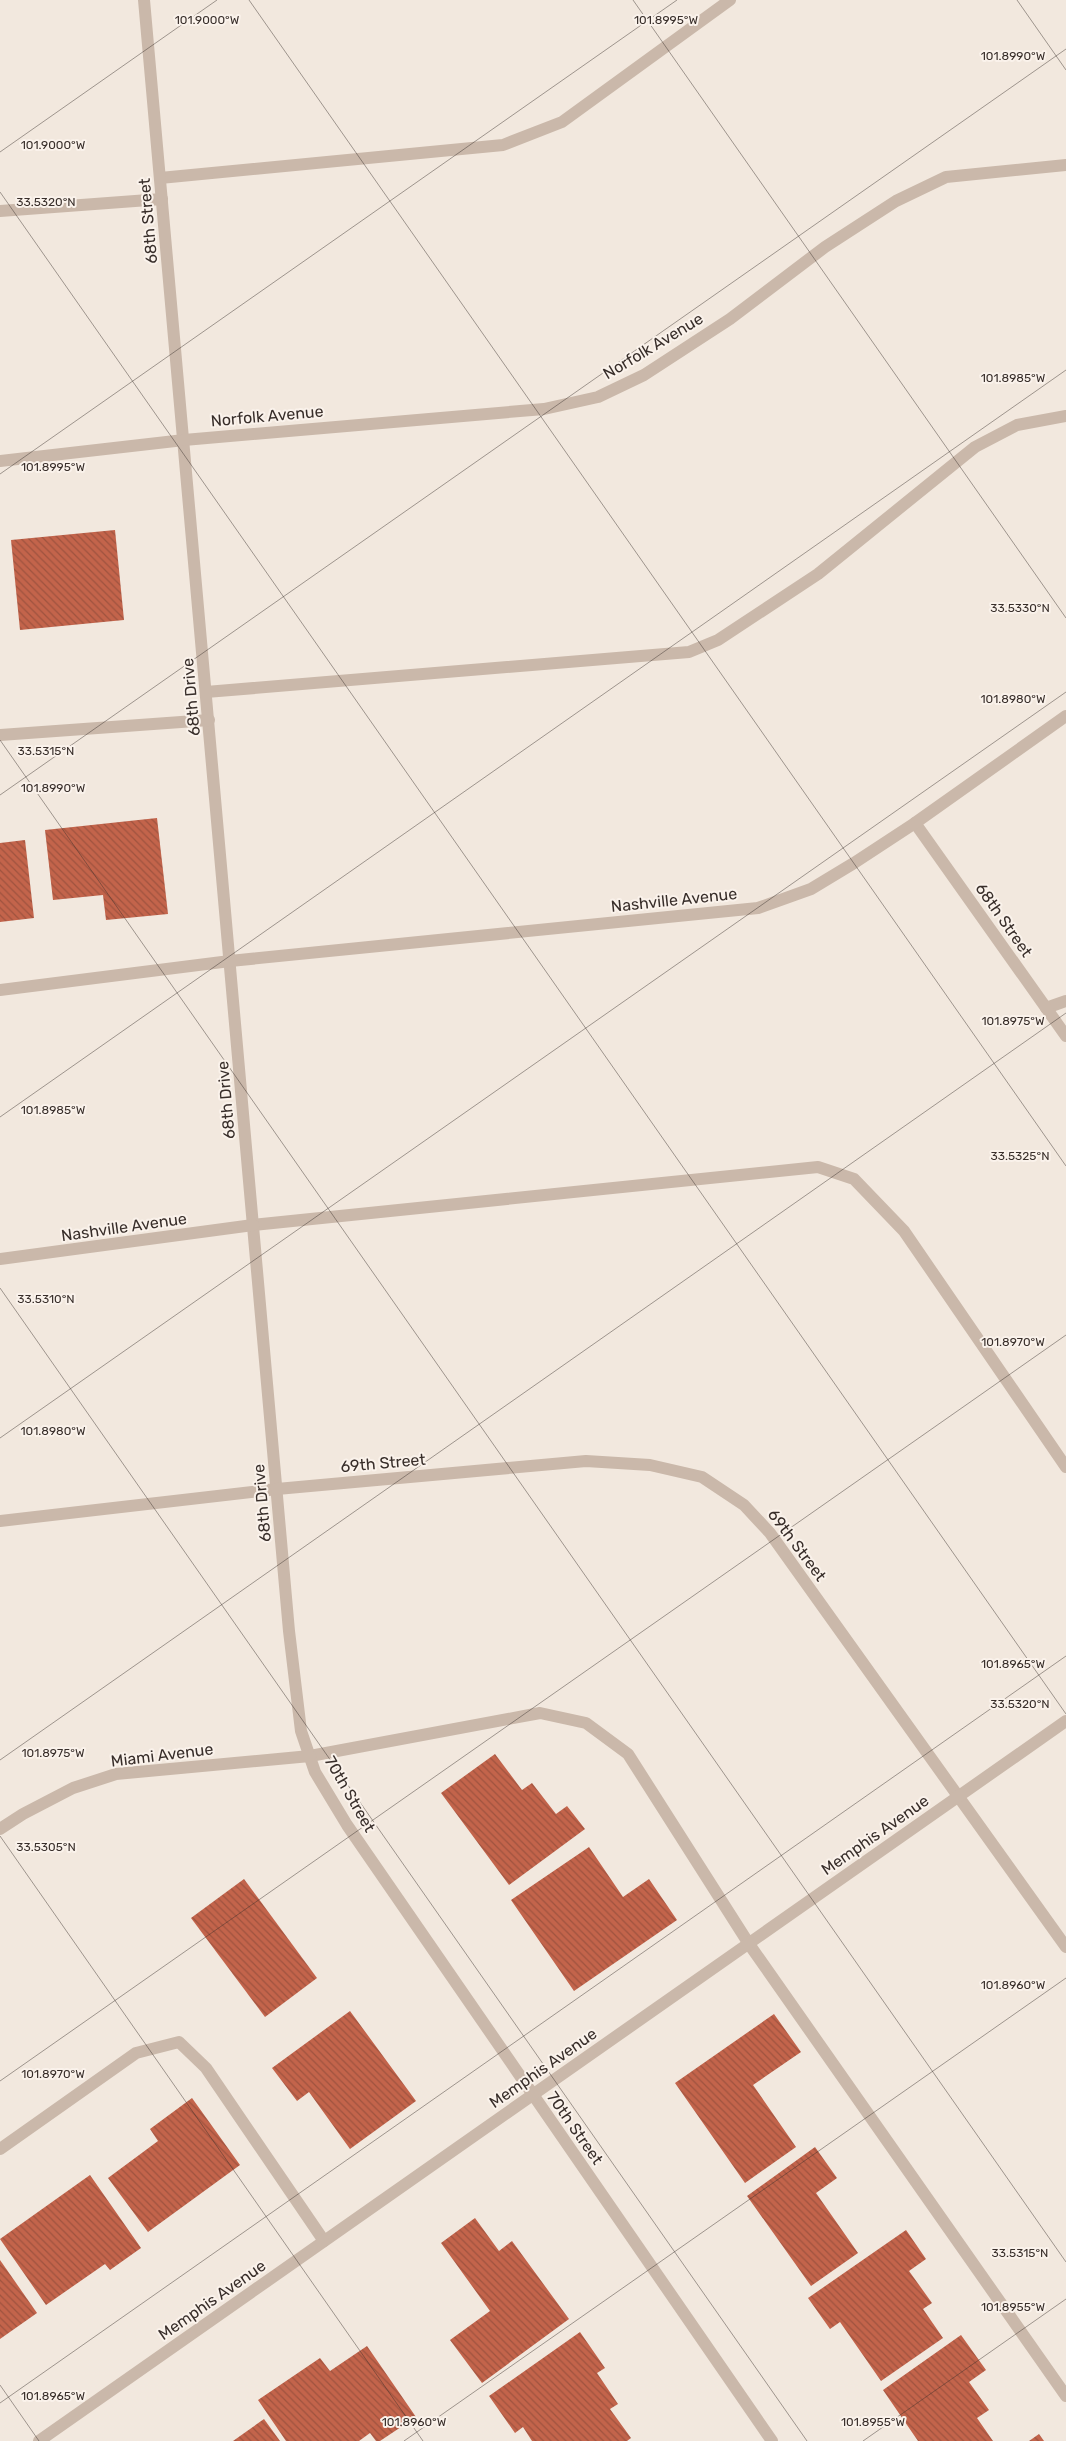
<svg xmlns="http://www.w3.org/2000/svg" width="1066" height="2441" font-family="Rubik,sans-serif">
<defs>
<pattern id="building-back-hatch" width="6" height="6" patternUnits="userSpaceOnUse" patternTransform="scale(1.25)"><rect width="6" height="6" fill="#c3644b"/><path d="M-1 5l2 2M0 0l6 6M5-1l2 2" fill="none" stroke="#9f533f"/></pattern>
</defs>
<rect width="100%" height="100%" fill="#f2e8de"/>
<g fill="url(#building-back-hatch)">
<polygon points="115,530 124,620 20,630 11,540"/>
<polygon points="157,818 168,914 106,920 103,895 53,900 45,830"/>
<polygon points="25,840 34,918 0,922 0,843"/>
<polygon points="495,1754 522,1790 532,1783 556,1814 567,1806 585,1829 509,1885 441,1793"/>
<polygon points="589,1847 623,1897 649,1879 677,1920 574,1991 511,1900"/>
<polygon points="244,1879 317,1978 265,2017 191,1918"/>
<polygon points="350,2011 416,2101 350,2149 309,2092 297,2101 272,2068"/>
<polygon points="774,2014 801,2052 753,2085 796,2147 745,2183 675,2083"/>
<polygon points="192,2098 240,2165 148,2232 108,2178 158,2141 150,2129"/>
<polygon points="815,2147 837,2178 816,2193 858,2253 811,2286 747,2196"/>
<polygon points="90,2175 141,2248 110,2270 105,2264 46,2305 0,2239"/>
<polygon points="475,2218 499,2251 512,2241 569,2319 482,2383 450,2340 490,2311 441,2243"/>
<polygon points="906,2230 926,2259 909,2271 932,2303 923,2309 943,2338 881,2381 840,2322 830,2329 808,2298"/>
<polygon points="0,2260 37,2313 0,2339"/>
<polygon points="580,2332 605,2368 597,2373 618,2404 610,2409 631,2438 627,2441 532,2441 523,2427 515,2433 489,2396"/>
<polygon points="961,2335 986,2370 969,2382 989,2410 977,2418 993,2441 918,2441 883,2390"/>
<polygon points="367,2346 416,2417 380,2441 376,2441 370,2433 359,2441 286,2441 258,2400 320,2358 330,2371"/>
<polygon points="264,2419 280,2441 233,2441"/>
<polygon points="1039,2434 1044,2441 1029,2441"/>
</g>
<g fill="none" stroke-linecap="round" stroke-linejoin="round">
<g stroke="#cab8aa" stroke-width="12">
<polyline points="160,178 503,145 562,122 730,0"/>
<polyline points="0,461 184,440"/>
<polyline points="206,692 689,652 718,640 818,574 975,447 1017,425 1066,416"/>
<polyline points="0,990 230,961"/>
<polyline points="1046,1008 1066,1001"/>
<polyline points="253,1225 818,1167 854,1179 904,1231 1066,1467"/>
<polyline points="0,1521 277,1489"/>
<polyline points="310,1756 540,1713 586,1723 628,1754 749,1944 1066,2396"/>
<polyline points="0,2149 136,2053 179,2042 206,2068 324,2241"/>
</g>
<g stroke="#cab8aa" stroke-width="12">
<polyline points="144,0 289,1631 301,1731 315,1772 347,1825 772,2441"/>
<polyline points="0,211 162,199"/>
<polyline points="184,440 544,409 598,397 644,375 730,319 825,247 896,201 946,177 1066,165"/>
<polyline points="0,735 209,720"/>
<polyline points="915,823 1066,1036"/>
<polyline points="230,961 758,908 811,889 854,863 915,823 1066,716"/>
<polyline points="0,1259 253,1225"/>
<polyline points="277,1489 586,1461 650,1465 702,1477 744,1505 770,1533 958,1796"/>
<polyline points="0,1829 23,1814 73,1788 116,1774 310,1756"/>
</g>
<g stroke="#cab8aa" stroke-width="12">
<polyline points="958,1796 1066,1947"/>
<polyline points="39,2441 1066,1721"/>
</g>
</g>
<path fill="none" stroke="#382e2a" stroke-width="1" stroke-opacity="0.45" d="M249,0L1066,1166M633,0L1066,618M1017,0L1066,70M0,152L217,0M0,192L1066,1714M0,474L677,0M0,740L1066,2262M0,795L1066,49M0,1117L1066,370M0,1288L807,2441M0,1438L1066,692M0,1760L1066,1013M0,1836L423,2441M0,2081L1066,1335M0,2385L39,2441M0,2403L1066,1656M404,2441L1066,1978M863,2441L1066,2299"/>
<g text-anchor="middle" dominant-baseline="central" stroke-width="4" stroke-linejoin="round" paint-order="stroke">
<g font-size="16" fill="#382e2a" stroke="#faf2eb">
<text transform="translate(148 221) rotate(-95)">68th Street</text>
<text transform="translate(653 346) rotate(-31)">Norfolk Avenue</text>
<text transform="translate(267 416) rotate(-5)">Norfolk Avenue</text>
<text transform="translate(191 697) rotate(-95)">68th Drive</text>
<text transform="translate(674 900) rotate(-6)">Nashville Avenue</text>
<text transform="translate(1004 920) rotate(55)">68th Street</text>
<text transform="translate(226 1100) rotate(-95)">68th Drive</text>
<text transform="translate(124 1227) rotate(-8)">Nashville Avenue</text>
<text transform="translate(383 1463) rotate(-5)">69th Street</text>
<text transform="translate(262 1503) rotate(-95)">68th Drive</text>
<text transform="translate(797 1545) rotate(53)">69th Street</text>
<text transform="translate(162 1755) rotate(-7)">Miami Avenue</text>
<text transform="translate(350 1794) rotate(60)">70th Street</text>
<text transform="translate(875 1835) rotate(-35)">Memphis Avenue</text>
<text transform="translate(543 2068) rotate(-35)">Memphis Avenue</text>
<text transform="translate(575 2128) rotate(55)">70th Street</text>
<text transform="translate(212 2300) rotate(-35)">Memphis Avenue</text>
</g>
</g>
<g font-size="12" text-anchor="middle" fill="#382e2a" stroke="#faf2eb" stroke-width="4" stroke-linejoin="round" paint-order="stroke">
<text x="666" y="24">101.8995°W</text>
<text x="207" y="24">101.9000°W</text>
<text x="1013" y="60">101.8990°W</text>
<text x="53" y="149">101.9000°W</text>
<text x="46" y="206">33.5320°N</text>
<text x="1013" y="382">101.8985°W</text>
<text x="53" y="471">101.8995°W</text>
<text x="1020" y="612">33.5330°N</text>
<text x="1013" y="703">101.8980°W</text>
<text x="46" y="755">33.5315°N</text>
<text x="53" y="792">101.8990°W</text>
<text x="1013" y="1025">101.8975°W</text>
<text x="53" y="1114">101.8985°W</text>
<text x="1020" y="1160">33.5325°N</text>
<text x="46" y="1303">33.5310°N</text>
<text x="1013" y="1346">101.8970°W</text>
<text x="53" y="1435">101.8980°W</text>
<text x="1013" y="1668">101.8965°W</text>
<text x="1020" y="1708">33.5320°N</text>
<text x="53" y="1757">101.8975°W</text>
<text x="46" y="1851">33.5305°N</text>
<text x="1013" y="1989">101.8960°W</text>
<text x="53" y="2078">101.8970°W</text>
<text x="1020" y="2257">33.5315°N</text>
<text x="1013" y="2311">101.8955°W</text>
<text x="53" y="2400">101.8965°W</text>
<text x="414" y="2426">101.8960°W</text>
<text x="873" y="2426">101.8955°W</text>
</g>
</svg>
